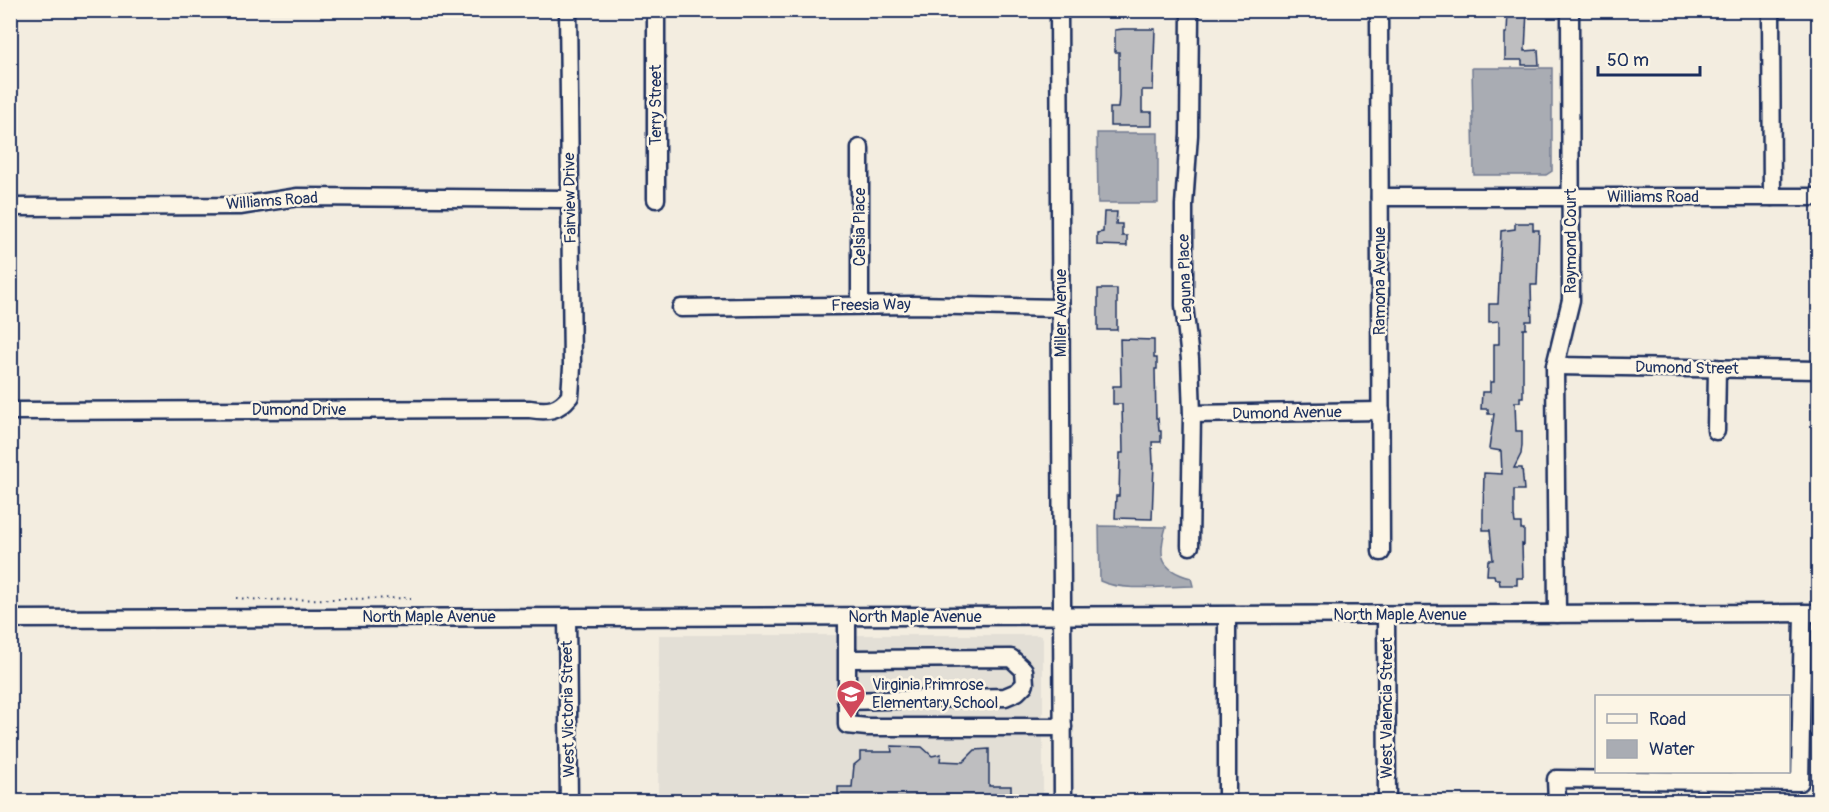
<svg xmlns="http://www.w3.org/2000/svg" width="1829" height="812" font-family="Pangolin,sans-serif">
<rect width="100%" height="100%" fill="#f3ede0"/>
<filter id="ink" filterUnits="userSpaceOnUse"><feTurbulence type="fractalNoise" baseFrequency=".0167" numOctaves="2"/><feDisplacementMap in="SourceGraphic" scale="12" xChannelSelector="R" yChannelSelector="G"/><feConvolveMatrix kernelMatrix="1 2 1 2 8 2 1 2 1" color-interpolation-filters="sRGB"/></filter>
<g filter="url(#ink)">
<polygon fill="#e3dfd6" points="659,635 1040,635 1043,639 1043,801 658,802"/>
<g fill="#a9acb3" stroke="#707a91" stroke-width="1.5">
<polygon points="1472,68 1552,68 1552,171 1546,175 1474,175"/>
<polygon points="1097,133 1158,133 1158,203 1098,203"/>
<path d="M1099,526L1166,527C1158,555 1159,570 1191,578L1193,586C1166,586 1123,592 1100,581Z"/>
</g>
<g fill="#bebec0" stroke="#1b2f5e" stroke-width="1.5">
<polygon points="1508,10 1527,10 1525,51 1538,50 1539,65 1522,65 1522,60 1505,60 1505,33 1507,33"/>
<polygon points="1123,29 1155,29 1153,90 1142,90 1142,112 1152,112 1152,126 1110,126 1110,108 1118,108 1119,97 1119,52 1115,52 1115,30"/>
<polygon points="1104,212 1117,212 1116,224 1122,224 1122,236 1127,236 1127,246 1097,245 1097,233 1103,232"/>
<polygon points="1515,223 1533,223 1533,230 1539,230 1537,285 1531,285 1532,321 1526,321 1526,329 1523,329 1523,397 1520,397 1520,402 1515,402 1516,431 1522,431 1522,445 1521,454 1514,468 1522,468 1524,490 1514,490 1514,516 1515,523 1521,523 1521,529 1524,529 1524,545 1522,544 1523,578 1517,578 1517,585 1500,585 1499,579 1495,579 1494,575 1487,575 1488,560 1493,560 1490,530 1483,530 1483,513 1484,473 1502,474 1501,451 1489,449 1494,414 1488,414 1488,409 1481,409 1482,392 1490,392 1490,382 1494,382 1494,344 1499,344 1499,321 1489,322 1489,304 1498,304 1501,231 1515,229"/>
<rect x="1098" y="289" width="19" height="41"/>
<polygon points="1120,339 1154,340 1154,358 1157,358 1157,369 1155,369 1156,418 1158,418 1159,431 1161,431 1161,442 1152,442 1153,464 1154,464 1152,519 1115,518 1116,496 1119,496 1120,453 1123,453 1122,404 1113,404 1113,386 1121,386"/>
<polygon points="891,746 922,747 932,756 941,754 940,761 963,762 975,750 989,749 989,786 1011,786 1011,796 1005,801 838,801 838,787 852,787 854,765 860,760 860,752 892,752"/>
</g>
<g fill="none" stroke-linecap="round" stroke-linejoin="round">
<g stroke="#1b2f5e" stroke-width="21">
<g id="minor">
<polyline points="656,10 656,199"/>
<polyline points="1059,10 1063,802"/>
<polyline points="1190,10 1189,135 1184,205 1184,305 1190,359 1192,414 1190,546"/>
<polyline points="1379,10 1381,552"/>
<polyline points="1771,10 1772,197"/>
<polyline points="860,148 860,305"/>
<polyline points="1380,197 1818,197"/>
<polyline points="10,207 240,206 298,197 570,199"/>
<polyline points="681,308 914,305 1061,308"/>
<polyline points="1555,366 1818,370"/>
<path d="M10,411L530,409C548,412 558,411 570,396L572,367L568,10"/>
<polyline points="1192,414 1381,411"/>
<polyline points="1716,431 1717,368"/>
<polyline points="1557,614 1555,366 1571,300 1570,10"/>
<polyline points="1386,615 1387,802"/>
<polyline points="1227,616 1227,802"/>
<polyline points="567,617 569,802"/>
<polyline points="847,617 847,725 867,727 1063,727"/>
<polyline points="10,619 1818,613"/>
<polyline points="846,701 1005,697 1017,692 1025,684 1024,670 1011,658 848,659"/>
<polyline points="1557,802 1556,779 1800,782 1803,613"/>
</g>
</g>
<polyline stroke="#1b2f5e" stroke-width="2" stroke-dasharray="1.5 4.5" stroke-linecap="butt" points="236,598 264,600 411,598"/>
<use href="#minor" stroke="#fcf5e5" stroke-width="16"/>
</g>
</g>
<defs>
<g id="school-pin" transform="scale(1.5)"><path d="M0 17L-7.5 6A9.5 9.5 0 1 1 7.5 6Z" fill="#d1495b" stroke="#fcf5e5"/><path d="M0-5L7-2L0 1L-7-2ZM-4 1L0 2.5L4 1V4Q0 6-4 4Z" fill="#fff"/></g>
</defs>
<g fill-rule="evenodd">
<use href="#school-pin" x="851" y="694"/>
</g>
<g text-anchor="middle" dominant-baseline="central" stroke-width="5" stroke-linejoin="round" paint-order="stroke">
<g font-size="16" fill="#1b2f5e" stroke="#fcf5e5">
<text transform="translate(656 105) rotate(-90)">Terry Street</text>
<text x="1653" y="197">Williams Road</text>
<text transform="translate(570 198) rotate(-91)">Fairview Drive</text>
<text transform="translate(272 201) rotate(-4)">Williams Road</text>
<text transform="translate(860 227) rotate(-90)">Celsia Place</text>
<text transform="translate(1571 241) rotate(-90)">Raymond Court</text>
<text transform="translate(1185 278) rotate(-92)">Laguna Place</text>
<text transform="translate(1380 281) rotate(-90)">Ramona Avenue</text>
<text transform="translate(871 305) rotate(-1)">Freesia Way</text>
<text transform="translate(1061 313) rotate(-90)">Miller Avenue</text>
<text transform="translate(1687 368) rotate(1)">Dumond Street</text>
<text x="299" y="410">Dumond Drive</text>
<text transform="translate(1287 413) rotate(-1)">Dumond Avenue</text>
<text x="1400" y="615">North Maple Avenue</text>
<text x="429" y="617">North Maple Avenue</text>
<text x="915" y="617">North Maple Avenue</text>
<text transform="translate(1387 708) rotate(-90)">West Valencia Street</text>
<text transform="translate(568 709) rotate(-91)">West Victoria Street</text>
</g>
<g font-size="16" fill="#1b2f5e" stroke="#fcf5e5" text-anchor="start">
<text x="872" y="685">Virginia Primrose<tspan x="872" dy="18">Elementary School</tspan></text>
</g>
</g>
<rect width="1829" height="812" fill="none" stroke="#fcf5e5" stroke-width="36"/>
<rect x="18" y="18" width="1793" height="776" fill="none" stroke="#1b2f5e" stroke-width="2" filter="url(#ink)"/>
<rect x="1595" y="695" width="195" height="78" fill="#fcf5e5" stroke="#a2a6af" stroke-width="1.5"/>
<rect x="1607" y="714" width="30" height="9" fill="#fcf5e5" stroke="#a2a6af" stroke-width="1.5"/>
<text x="1649" y="725" font-size="18" fill="#1b2f5e">Road</text>
<rect x="1607" y="740" width="30" height="18" fill="#a9acb3" stroke="#a2a6af" stroke-width="1.5"/>
<text x="1649" y="755" font-size="18" fill="#1b2f5e">Water</text>
<path d="M1598 66v9h102v-9" fill="none" stroke="#1b2f5e" stroke-width="3"/>
<text x="1607" y="66" font-size="18" fill="#1b2f5e" stroke="#fcf5e5" stroke-width="4.5" paint-order="stroke">50 m</text>
</svg>
